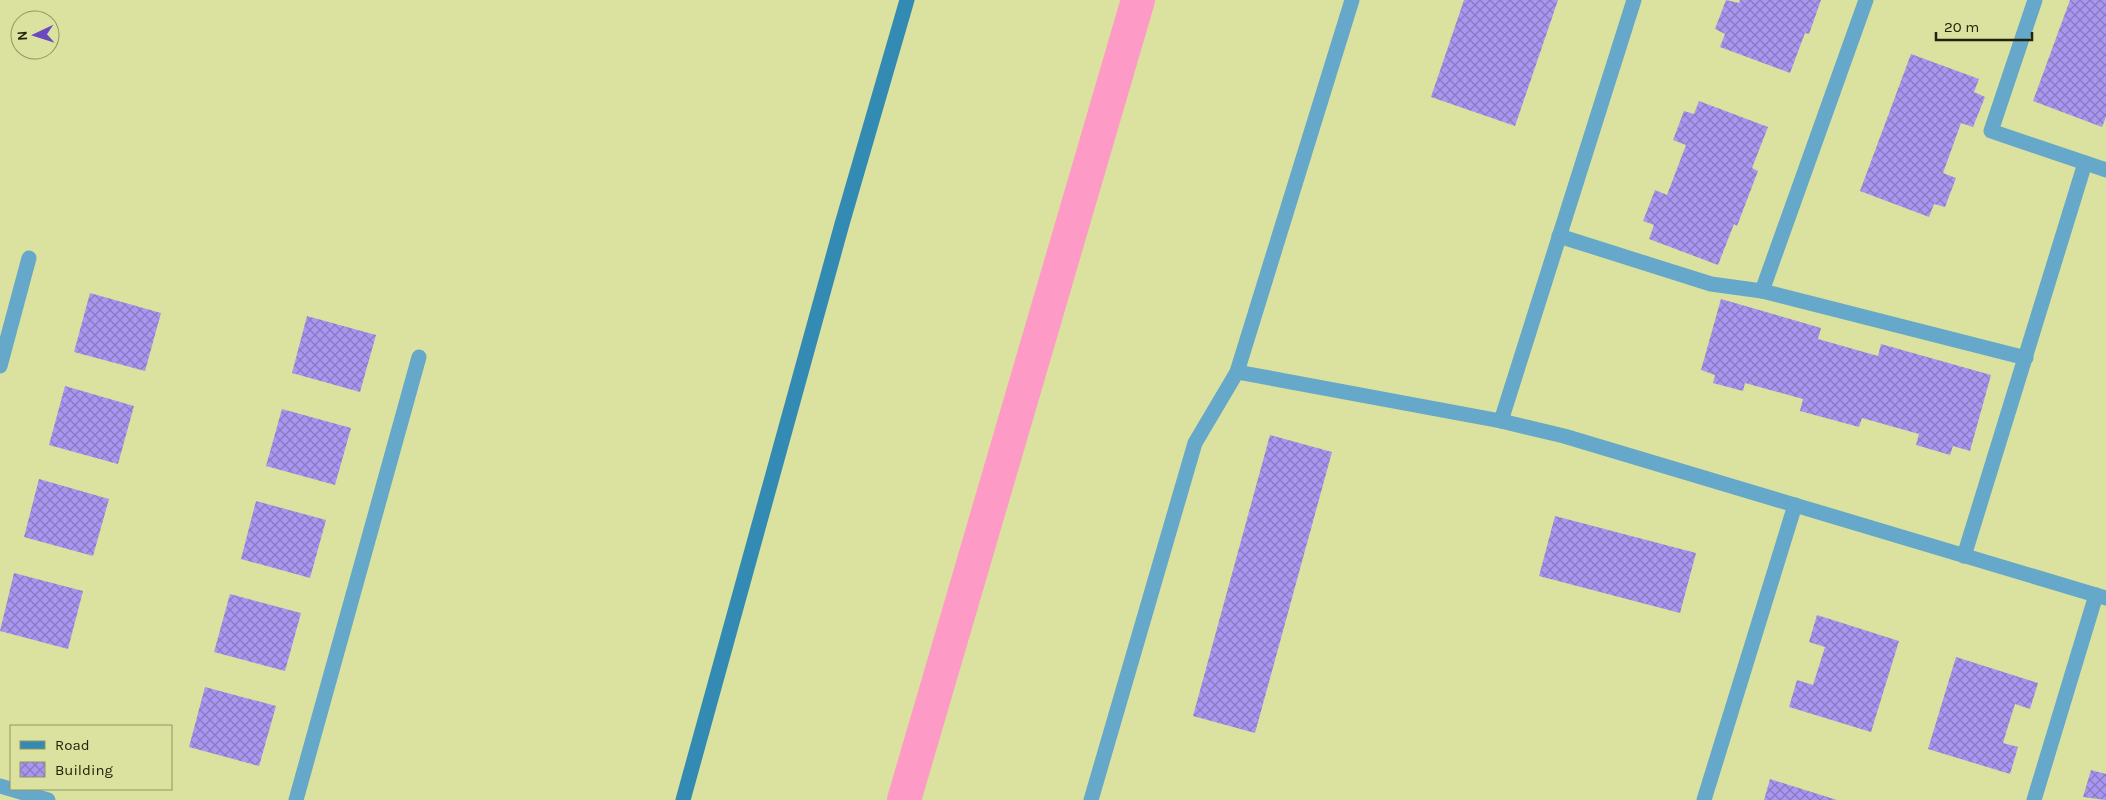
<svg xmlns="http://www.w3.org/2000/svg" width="2106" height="800" font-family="Karla,sans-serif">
<defs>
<pattern id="building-cross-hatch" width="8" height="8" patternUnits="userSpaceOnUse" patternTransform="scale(1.25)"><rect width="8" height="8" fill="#a896f0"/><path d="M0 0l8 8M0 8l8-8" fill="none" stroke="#887ac1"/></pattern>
</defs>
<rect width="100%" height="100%" fill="#dbe19f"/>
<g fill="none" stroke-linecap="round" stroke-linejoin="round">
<polyline stroke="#fd9ac6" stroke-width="34" points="904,800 1138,0"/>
</g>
<g fill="url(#building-cross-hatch)">
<polygon points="1464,0 1558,0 1515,126 1431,97"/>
<polygon points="1726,0 1739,3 1740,0 1821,0 1809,34 1805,33 1790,73 1720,47 1725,34 1715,29"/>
<polygon points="2070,0 2106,0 2106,117 2102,127 2033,101"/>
<polygon points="1911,54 1979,79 1974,92 1985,97 1973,127 1961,123 1943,173 1956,178 1945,207 1934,204 1929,217 1860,191"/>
<polygon points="1699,101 1768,127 1752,168 1758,171 1737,226 1734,224 1718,265 1649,239 1654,225 1643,221 1655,190 1667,195 1686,145 1673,140 1684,111 1694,114"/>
<polygon points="90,293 161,313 145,371 74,352"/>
<polygon points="1721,299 1821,328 1818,339 1878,356 1881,344 1991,375 1970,451 1953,446 1950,455 1916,445 1919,434 1862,418 1859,427 1800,411 1803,399 1745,383 1743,391 1713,383 1715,375 1701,370"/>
<polygon points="307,316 376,335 360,392 292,373"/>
<polygon points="65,386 134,406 118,464 49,445"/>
<polygon points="282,409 351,428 335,485 266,466"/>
<polygon points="1270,435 1332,452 1255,733 1193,716"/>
<polygon points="39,479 109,499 93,556 24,537"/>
<polygon points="256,501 326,520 310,578 241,559"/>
<polygon points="1555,516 1696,553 1680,613 1539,576"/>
<polygon points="14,573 83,591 68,649 0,631"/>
<polygon points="230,594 301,613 285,671 214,652"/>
<polygon points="1817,615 1899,641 1871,732 1789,707 1797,680 1813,685 1825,647 1809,642"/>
<polygon points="1956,657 2038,683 2030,709 2015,704 2009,723 2003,743 2018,747 2010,774 1928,749"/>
<polygon points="205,687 276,706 259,766 189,747"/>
<polygon points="2091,770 2106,774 2106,800 2083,797"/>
<polygon points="1770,779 1837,800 1764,800"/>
</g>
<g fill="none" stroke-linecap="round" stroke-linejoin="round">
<g stroke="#65a8ca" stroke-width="15">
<polyline points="1237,372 1352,0"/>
<polyline points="2034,800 2096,595"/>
</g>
<g stroke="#65a8ca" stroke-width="15">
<polyline points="2035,0 1991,131 2106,170"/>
<polyline points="1559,236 1711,284 1762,291 2026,358"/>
<polyline points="1762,291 1866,0"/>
<polyline points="0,366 29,258"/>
<polyline points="1501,421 1634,0"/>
<polyline points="1964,556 2085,163"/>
<polyline points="0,786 48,800"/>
<polyline points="296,800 419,357"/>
<polyline points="1091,800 1195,443 1237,372 1501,421 1564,436 2106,598"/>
<polyline points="1704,800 1795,505"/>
</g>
<polyline stroke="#338bb4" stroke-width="15" points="683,800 842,224 907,0"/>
</g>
<rect x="10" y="725" width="162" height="65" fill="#dbe19f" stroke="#919563"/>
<rect x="20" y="741" width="25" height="8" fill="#338bb4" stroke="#919563"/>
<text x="55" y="750" font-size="15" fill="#222409">Road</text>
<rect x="20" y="762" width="25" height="15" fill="url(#building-cross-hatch)" stroke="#919563"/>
<text x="55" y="775" font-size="15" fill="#222409">Building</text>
<g transform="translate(35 35) rotate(266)"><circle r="24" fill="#dbe19f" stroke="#919563"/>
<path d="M0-4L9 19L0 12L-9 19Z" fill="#6b48c0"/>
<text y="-8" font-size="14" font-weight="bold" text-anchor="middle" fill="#222409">N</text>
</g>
<path d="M1936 32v8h96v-8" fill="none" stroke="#222409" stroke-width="2.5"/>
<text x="1944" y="32" font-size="15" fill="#222409" stroke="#dbe19f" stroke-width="4" paint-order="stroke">20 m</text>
</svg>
